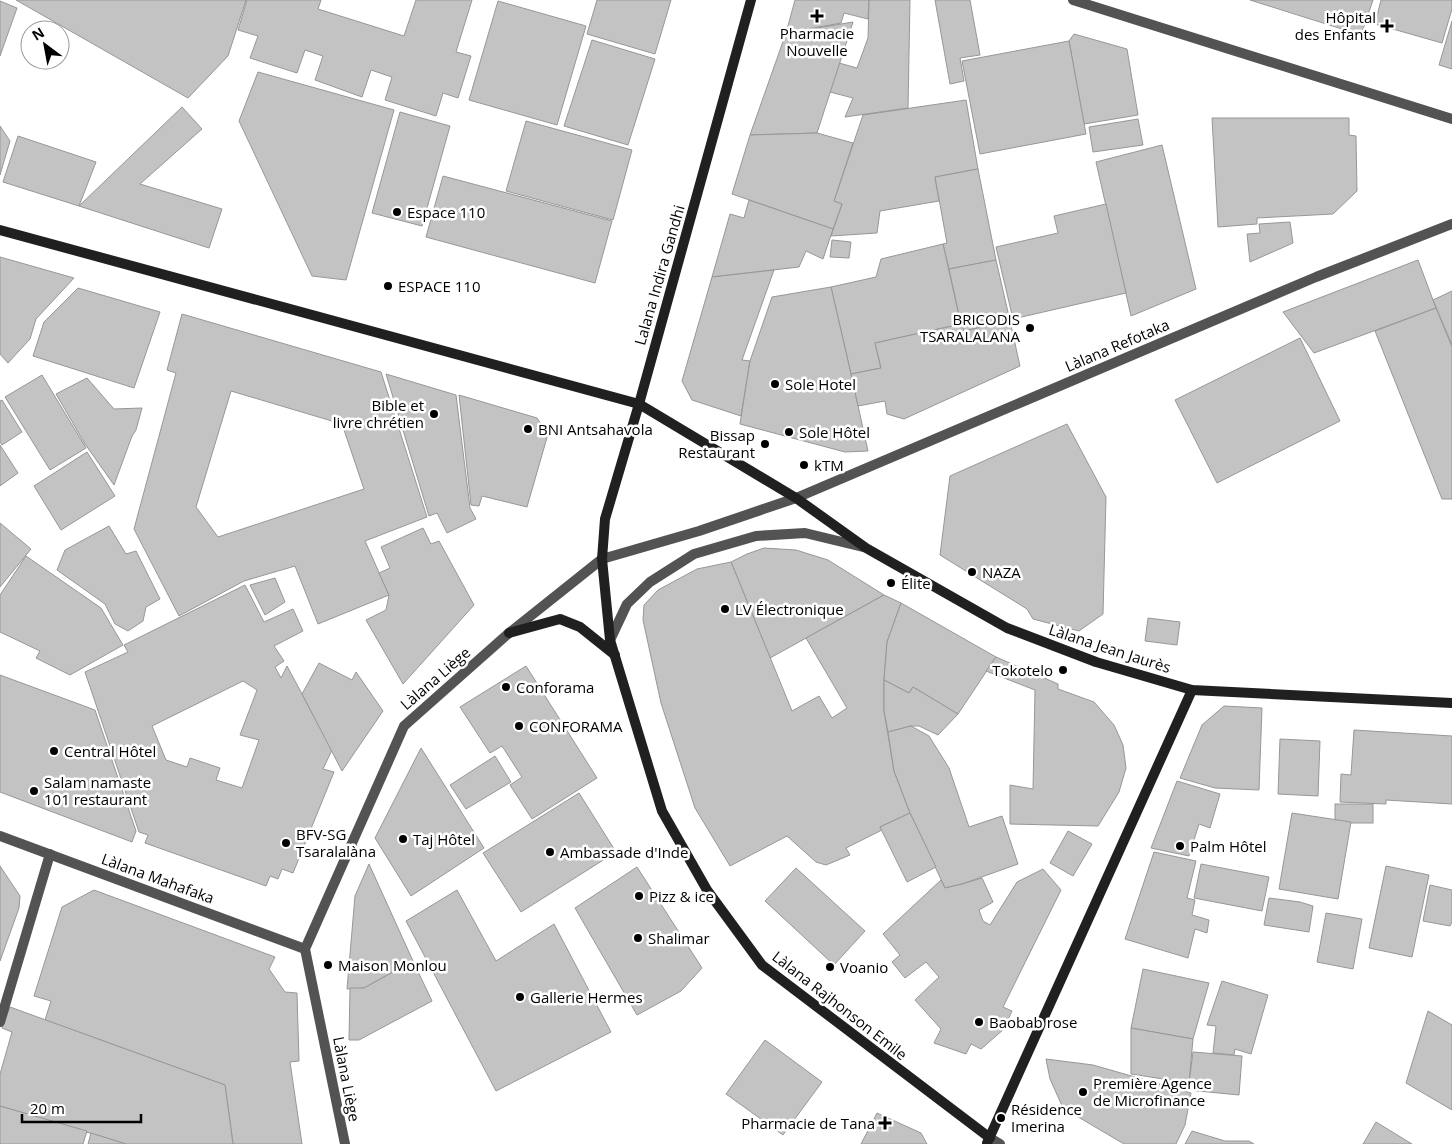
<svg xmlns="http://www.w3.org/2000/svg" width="1452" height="1144" font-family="'Open Sans',sans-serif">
<rect width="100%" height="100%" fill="#fff"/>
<g fill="#c3c3c3" stroke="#979797" fill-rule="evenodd">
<polygon points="16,0 246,0 228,56 188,98"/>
<polygon points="247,0 321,0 318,9 404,36 416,0 472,0 456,52 471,56 458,98 443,93 436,116 385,100 392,77 371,70 362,97 315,80 323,56 305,50 297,73 250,58 258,36 238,30"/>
<polygon points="597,0 671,0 655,54 587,34"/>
<polygon points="795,0 869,0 868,19 844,13 841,23 786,33"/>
<polygon points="869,0 910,0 908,108 845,117 853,98 830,92 839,63 857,68 868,38"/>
<polygon points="935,0 970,0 980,55 960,58 964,81 950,84"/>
<polygon points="1250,0 1373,0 1361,35"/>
<polygon points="1381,0 1452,0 1452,9 1442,43 1375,24"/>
<polygon points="0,1 17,8 0,56"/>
<polygon points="498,1 586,26 557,125 469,100"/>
<polygon points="1452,21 1452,69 1439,65"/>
<polygon points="853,22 817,133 750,135 786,33"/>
<polygon points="1074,34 1127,49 1138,115 1084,124 1069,41"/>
<polygon points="592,40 655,59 628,145 564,126"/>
<polygon points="1069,41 1086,134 980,154 962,61"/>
<polygon points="258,72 394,110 346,280 312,276 239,121"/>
<polygon points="966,100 978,169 935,177 939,201 880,211 877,233 831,236 842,204 834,201 863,115"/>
<polygon points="182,107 202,129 140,184 222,209 209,248 79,206"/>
<polygon points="400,112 450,126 422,226 372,213"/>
<polygon points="1212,118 1349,118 1349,135 1356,136 1357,191 1333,214 1257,218 1257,224 1218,227"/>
<polygon points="1138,119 1143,145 1093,152 1089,127"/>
<polygon points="526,121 632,150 613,220 506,191"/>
<polygon points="0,126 10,141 0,175"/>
<polygon points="817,133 853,143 834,201 842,204 833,229 732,194 750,135"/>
<polygon points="18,136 96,162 79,206 3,182"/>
<polygon points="1162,145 1196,289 1131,316 1096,162"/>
<polygon points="978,169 996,260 949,269 943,244 947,243 935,177"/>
<polygon points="443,176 612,221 595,283 426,237"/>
<polygon points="749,200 833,229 823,259 806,251 799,267 712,277 730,214 744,218"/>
<polygon points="1106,204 1126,293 1013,319 996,247 1058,233 1054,216"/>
<polygon points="1290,222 1293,243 1250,262 1247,234 1260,233 1259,224"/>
<polygon points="832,240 851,242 849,258 830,257"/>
<polygon points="943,244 961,324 875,343 881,368 851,374 831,287 876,277 881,259"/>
<polygon points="0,257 74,278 36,319 30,339 8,363 0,354"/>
<polygon points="996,260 1010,321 964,331 961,324 949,269"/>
<polygon points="1418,260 1436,308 1314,353 1283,312"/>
<polygon points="774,270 742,360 750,361 741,416 692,400 682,381 712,277"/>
<polygon points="831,287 851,374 868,451 845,452 740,424 750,361 772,297"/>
<polygon points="78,288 160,312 134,388 33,356 44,322"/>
<polygon points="1452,291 1452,345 1433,300"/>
<polygon points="1436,308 1452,347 1452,499 1442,499 1375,331"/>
<path d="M182,314L381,372L427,517L365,541L389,595L318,624L295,566L244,581L179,616L134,529L176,373L167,370ZM231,391L342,424L364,489L218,537L196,507Z"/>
<polygon points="1010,321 1020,366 904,419 887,414 885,401 858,406 851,374 881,368 875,343 961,324 964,331"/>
<polygon points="1300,338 1340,421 1217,483 1175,400"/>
<polygon points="386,374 456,395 470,508 476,519 447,533 437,513 429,516"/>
<polygon points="42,375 86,448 50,470 5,397"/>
<polygon points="87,378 114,409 142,408 136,430 132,436 114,485 85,444 56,394"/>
<polygon points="459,395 537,418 548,434 527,507 482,496 479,506 471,505"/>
<polygon points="2,400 22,432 2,445 0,442 0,401"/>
<polygon points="1067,424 1106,497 1103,614 1079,631 1033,619 1027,609 940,555 950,476"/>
<polygon points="0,445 18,473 0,486"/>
<polygon points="87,452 115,496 61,530 34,486"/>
<polygon points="0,523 31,549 0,587"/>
<polygon points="109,526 126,554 136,551 160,599 146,607 143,621 128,631 115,624 105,604 57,570 65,550"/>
<polygon points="423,528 431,544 439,541 474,605 403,684 366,620 386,610 389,595 379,573 390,568 381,547"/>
<polygon points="764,548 796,550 828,560 884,595 770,658 731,562 747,554"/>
<polygon points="26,556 101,608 123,645 70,675 36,658 40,651 0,632 0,595"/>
<polygon points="731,562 792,711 819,696 832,718 847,708 806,638 884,595 901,603 887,642 884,680 884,711 894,771 910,813 880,827 882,830 846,848 850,855 826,865 816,862 787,836 730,866 695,808 661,703 643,620 644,605 658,590 697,569"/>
<polygon points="275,578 285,602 265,615 250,585"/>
<path d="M245,585L264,622L293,609L303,631L274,646L284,661L275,667L281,678L287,666L332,750L323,769L334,772L293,873L282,869L278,879L270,876L266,886L145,843L148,835L139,832L85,672L128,652L124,645ZM243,681L257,690L240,735L259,740L242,788L216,780L220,768L190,758L187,767L166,760L152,726Z"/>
<polygon points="901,603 996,657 958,714 913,687 909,693 884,680 887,642"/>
<polygon points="1148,618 1180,622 1177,645 1145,641"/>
<polygon points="996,657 1058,684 1058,689 1094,702 1114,725 1123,745 1126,768 1119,792 1098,826 1010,824 1010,785 1033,789 1035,690 986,671"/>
<polygon points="319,663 352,680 356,672 383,711 342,771 302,694"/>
<polygon points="526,666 597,778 532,819 510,785 522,777 502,746 490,753 460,707"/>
<polygon points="0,675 95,710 136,831 132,842 0,792"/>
<polygon points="884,680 909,693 913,687 958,714 938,735 919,726 911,726 888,732 884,711"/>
<polygon points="1224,706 1262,708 1259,790 1215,788 1180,778 1202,725"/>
<polygon points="911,726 929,736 949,768 969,827 1002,816 1018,864 962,884 945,888 910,813 894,771 888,732"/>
<polygon points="1354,730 1452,736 1452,804 1386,800 1386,804 1340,802 1341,774 1351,775"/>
<polygon points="1280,739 1320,741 1318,796 1278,794"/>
<polygon points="421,748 484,848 411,896 375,838"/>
<polygon points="495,756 511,782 466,809 450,785"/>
<polygon points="1177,781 1220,794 1210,828 1199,824 1189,856 1151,848"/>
<polygon points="579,793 616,852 521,912 483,853"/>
<rect x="1335" y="804" width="38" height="19"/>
<polygon points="910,813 936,867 907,882 880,827"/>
<polygon points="1292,813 1351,822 1338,899 1279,889"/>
<polygon points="1068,831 1092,844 1073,876 1050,863"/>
<polygon points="1154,852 1196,861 1187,898 1195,900 1192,915 1209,920 1207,933 1195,929 1188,958 1125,939"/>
<polygon points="369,864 413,961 364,988 347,989 355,896"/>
<polygon points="1201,864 1269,877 1262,911 1194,898"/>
<polygon points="0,866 20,896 19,908 0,961"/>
<polygon points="1386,866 1429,875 1412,957 1369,948"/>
<polygon points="637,867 702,968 681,991 637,1015 575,908"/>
<polygon points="796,868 865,931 834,965 765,901"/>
<polygon points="1043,869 1061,890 1003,1007 1012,1011 1004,1029 981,1049 971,1044 966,1054 934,1043 941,1029 915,1000 939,977 926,962 905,978 892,962 900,955 883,934 941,880 945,888 962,884 982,878 993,902 979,910 983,921 990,925 1017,882"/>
<polygon points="1430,885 1452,890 1452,922 1450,926 1423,921"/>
<polygon points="94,890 275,957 269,969 285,992 297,993 299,1061 290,1062 302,1144 233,1144 225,1085 45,1020 51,1001 34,996 62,907"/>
<polygon points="457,890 496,961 554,924 611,1032 496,1091 406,921"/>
<polygon points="1269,898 1300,902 1313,906 1309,932 1264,925"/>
<polygon points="1326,913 1362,919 1353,969 1317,962"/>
<polygon points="413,961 432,1001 359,1040 349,1040 350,988 364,988"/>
<polygon points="1143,969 1209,983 1193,1039 1131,1028"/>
<polygon points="1222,981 1268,995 1251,1054 1235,1049 1234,1055 1213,1053 1216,1026 1207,1025"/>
<polygon points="10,1007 225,1085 233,1144 126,1144 0,1106 0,1074 12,1032 2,1028"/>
<polygon points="1428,1011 1452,1025 1452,1110 1406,1083"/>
<polygon points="1131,1028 1193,1039 1189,1083 1131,1074"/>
<polygon points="765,1040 822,1082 783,1135 726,1094"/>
<polygon points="1193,1052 1242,1056 1239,1095 1188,1090"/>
<polygon points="1046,1059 1093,1065 1191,1093 1185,1125 1176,1144 1124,1144 1063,1108 1050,1079"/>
<polygon points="0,1106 87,1131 83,1144 0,1144"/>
<polygon points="877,1113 921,1133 927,1144 861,1144"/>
<polygon points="1376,1122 1412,1144 1363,1144"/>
<polygon points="1192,1131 1225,1141 1249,1141 1254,1144 1185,1144"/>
<polygon points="91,1133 126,1144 88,1144"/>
</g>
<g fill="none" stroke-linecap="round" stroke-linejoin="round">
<g stroke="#535353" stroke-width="10">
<polyline points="1073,0 1452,119"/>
<polyline points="610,640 627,604 650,582 694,554 756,536 805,533 863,547"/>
<polyline points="0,836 305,949"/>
<polyline points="0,1022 50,854"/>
<polyline points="990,1138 1000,1144"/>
<polyline points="345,1144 305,949 404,726 509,633 602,559 699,531 796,498 1316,277 1452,224"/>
</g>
<g stroke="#202020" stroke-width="10">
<polyline points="751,0 639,404 605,519 602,559 610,640 662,811 707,890 762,965 990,1138"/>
<polyline points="0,230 639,404 796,498 866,548 1007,628 1096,662 1192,690 1452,703"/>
<polyline points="509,633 560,619 580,627 615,655"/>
<polyline points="987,1143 1192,690"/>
</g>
</g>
<g fill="#000" stroke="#fff" stroke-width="2">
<path d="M814.5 8.5h5v5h5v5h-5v5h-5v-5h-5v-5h5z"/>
<path d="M1384.5 18.5h5v5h5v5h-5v5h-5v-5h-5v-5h5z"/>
<circle cx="397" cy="212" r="5"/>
<circle cx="388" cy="286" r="5"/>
<circle cx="1030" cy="328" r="5"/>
<circle cx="775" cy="384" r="5"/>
<circle cx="434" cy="414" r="5"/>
<circle cx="528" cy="429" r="5"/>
<circle cx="789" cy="432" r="5"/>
<circle cx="765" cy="444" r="5"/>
<circle cx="804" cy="465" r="5"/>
<circle cx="972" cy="572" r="5"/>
<circle cx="891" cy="583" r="5"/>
<circle cx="725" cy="609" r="5"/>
<circle cx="1063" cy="670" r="5"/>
<circle cx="506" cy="687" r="5"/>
<circle cx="519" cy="726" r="5"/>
<circle cx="54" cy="751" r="5"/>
<circle cx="34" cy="791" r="5"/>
<circle cx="403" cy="839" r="5"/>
<circle cx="286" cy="843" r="5"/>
<circle cx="1180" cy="846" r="5"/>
<circle cx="550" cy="852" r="5"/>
<circle cx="639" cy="896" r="5"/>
<circle cx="638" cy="938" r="5"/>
<circle cx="328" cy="965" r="5"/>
<circle cx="830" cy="967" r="5"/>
<circle cx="520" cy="997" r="5"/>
<circle cx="979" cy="1022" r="5"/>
<circle cx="1083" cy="1092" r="5"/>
<circle cx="1001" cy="1118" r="5"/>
<path d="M882.5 1115.5h5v5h5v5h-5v5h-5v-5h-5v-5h5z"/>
</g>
<g text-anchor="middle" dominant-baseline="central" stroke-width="5" stroke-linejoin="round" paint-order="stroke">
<g font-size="15" fill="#000" stroke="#fff" text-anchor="start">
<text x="1376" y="17" text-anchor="end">Hôpital<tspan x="1376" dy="17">des Enfants</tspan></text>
<text x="817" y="33" text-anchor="middle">Pharmacie<tspan x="817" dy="17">Nouvelle</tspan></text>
<text x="407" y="212">Espace 110</text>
<text x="398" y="286">ESPACE 110</text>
<text x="1020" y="319" text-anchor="end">BRICODIS<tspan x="1020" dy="17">TSARALALANA</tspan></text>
<text x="785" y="384">Sole Hotel</text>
<text x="424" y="405" text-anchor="end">Bible et<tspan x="424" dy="17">livre chrétien</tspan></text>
<text x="538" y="429">BNI Antsahavola</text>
<text x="799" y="432">Sole Hôtel</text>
<text x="755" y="435" text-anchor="end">Bissap<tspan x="755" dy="17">Restaurant</tspan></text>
<text x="814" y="465">kTM</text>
<text x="982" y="572">NAZA</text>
<text x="901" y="583">Élite</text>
<text x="735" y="609">LV Électronique</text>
<text x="1053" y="670" text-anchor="end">Tokotelo</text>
<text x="516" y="687">Conforama</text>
<text x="529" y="726">CONFORAMA</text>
<text x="64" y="751">Central Hôtel</text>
<text x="44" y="782">Salam namaste<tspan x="44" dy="17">101 restaurant</tspan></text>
<text x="296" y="834">BFV-SG<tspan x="296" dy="17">Tsaralalàna</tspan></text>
<text x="413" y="839">Taj Hôtel</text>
<text x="1190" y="846">Palm Hôtel</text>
<text x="560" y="852">Ambassade d'Inde</text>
<text x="649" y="896">Pizz &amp; ice</text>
<text x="648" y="938">Shalimar</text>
<text x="338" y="965">Maison Monlou</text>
<text x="840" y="967">Voanio</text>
<text x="530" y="997">Gallerie Hermes</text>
<text x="989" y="1022">Baobab rose</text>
<text x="1093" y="1083">Première Agence<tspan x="1093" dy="17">de Microfinance</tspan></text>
<text x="1011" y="1109">Résidence<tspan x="1011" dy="17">Imerina</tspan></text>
<text x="875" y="1123" text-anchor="end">Pharmacie de Tana</text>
</g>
<g font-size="15" fill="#000" stroke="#fff">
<text transform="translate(659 275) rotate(-74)">Lalana Indira Gandhi</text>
<text transform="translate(1117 345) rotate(-23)">Làlana Refotaka</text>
<text transform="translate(1110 648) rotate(18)">Làlana Jean Jaurès</text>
<text transform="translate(435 678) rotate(-41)">Làlana Liège</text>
<text transform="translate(158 878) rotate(20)">Làlana Mahafaka</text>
<text transform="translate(840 1005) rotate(38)">Làlana Rajhonson Emile</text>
<text transform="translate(347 1079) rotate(79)">Làlana Liège</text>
</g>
</g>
<g transform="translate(45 45) rotate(328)"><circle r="24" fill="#ffffff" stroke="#999999"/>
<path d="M0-4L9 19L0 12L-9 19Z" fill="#000000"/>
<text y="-8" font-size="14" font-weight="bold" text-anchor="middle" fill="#000000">N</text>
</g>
<path d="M22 1114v8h119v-8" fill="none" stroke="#000000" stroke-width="2.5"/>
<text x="30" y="1114" font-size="15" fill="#000000" stroke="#ffffff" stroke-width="4" paint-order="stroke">20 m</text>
</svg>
